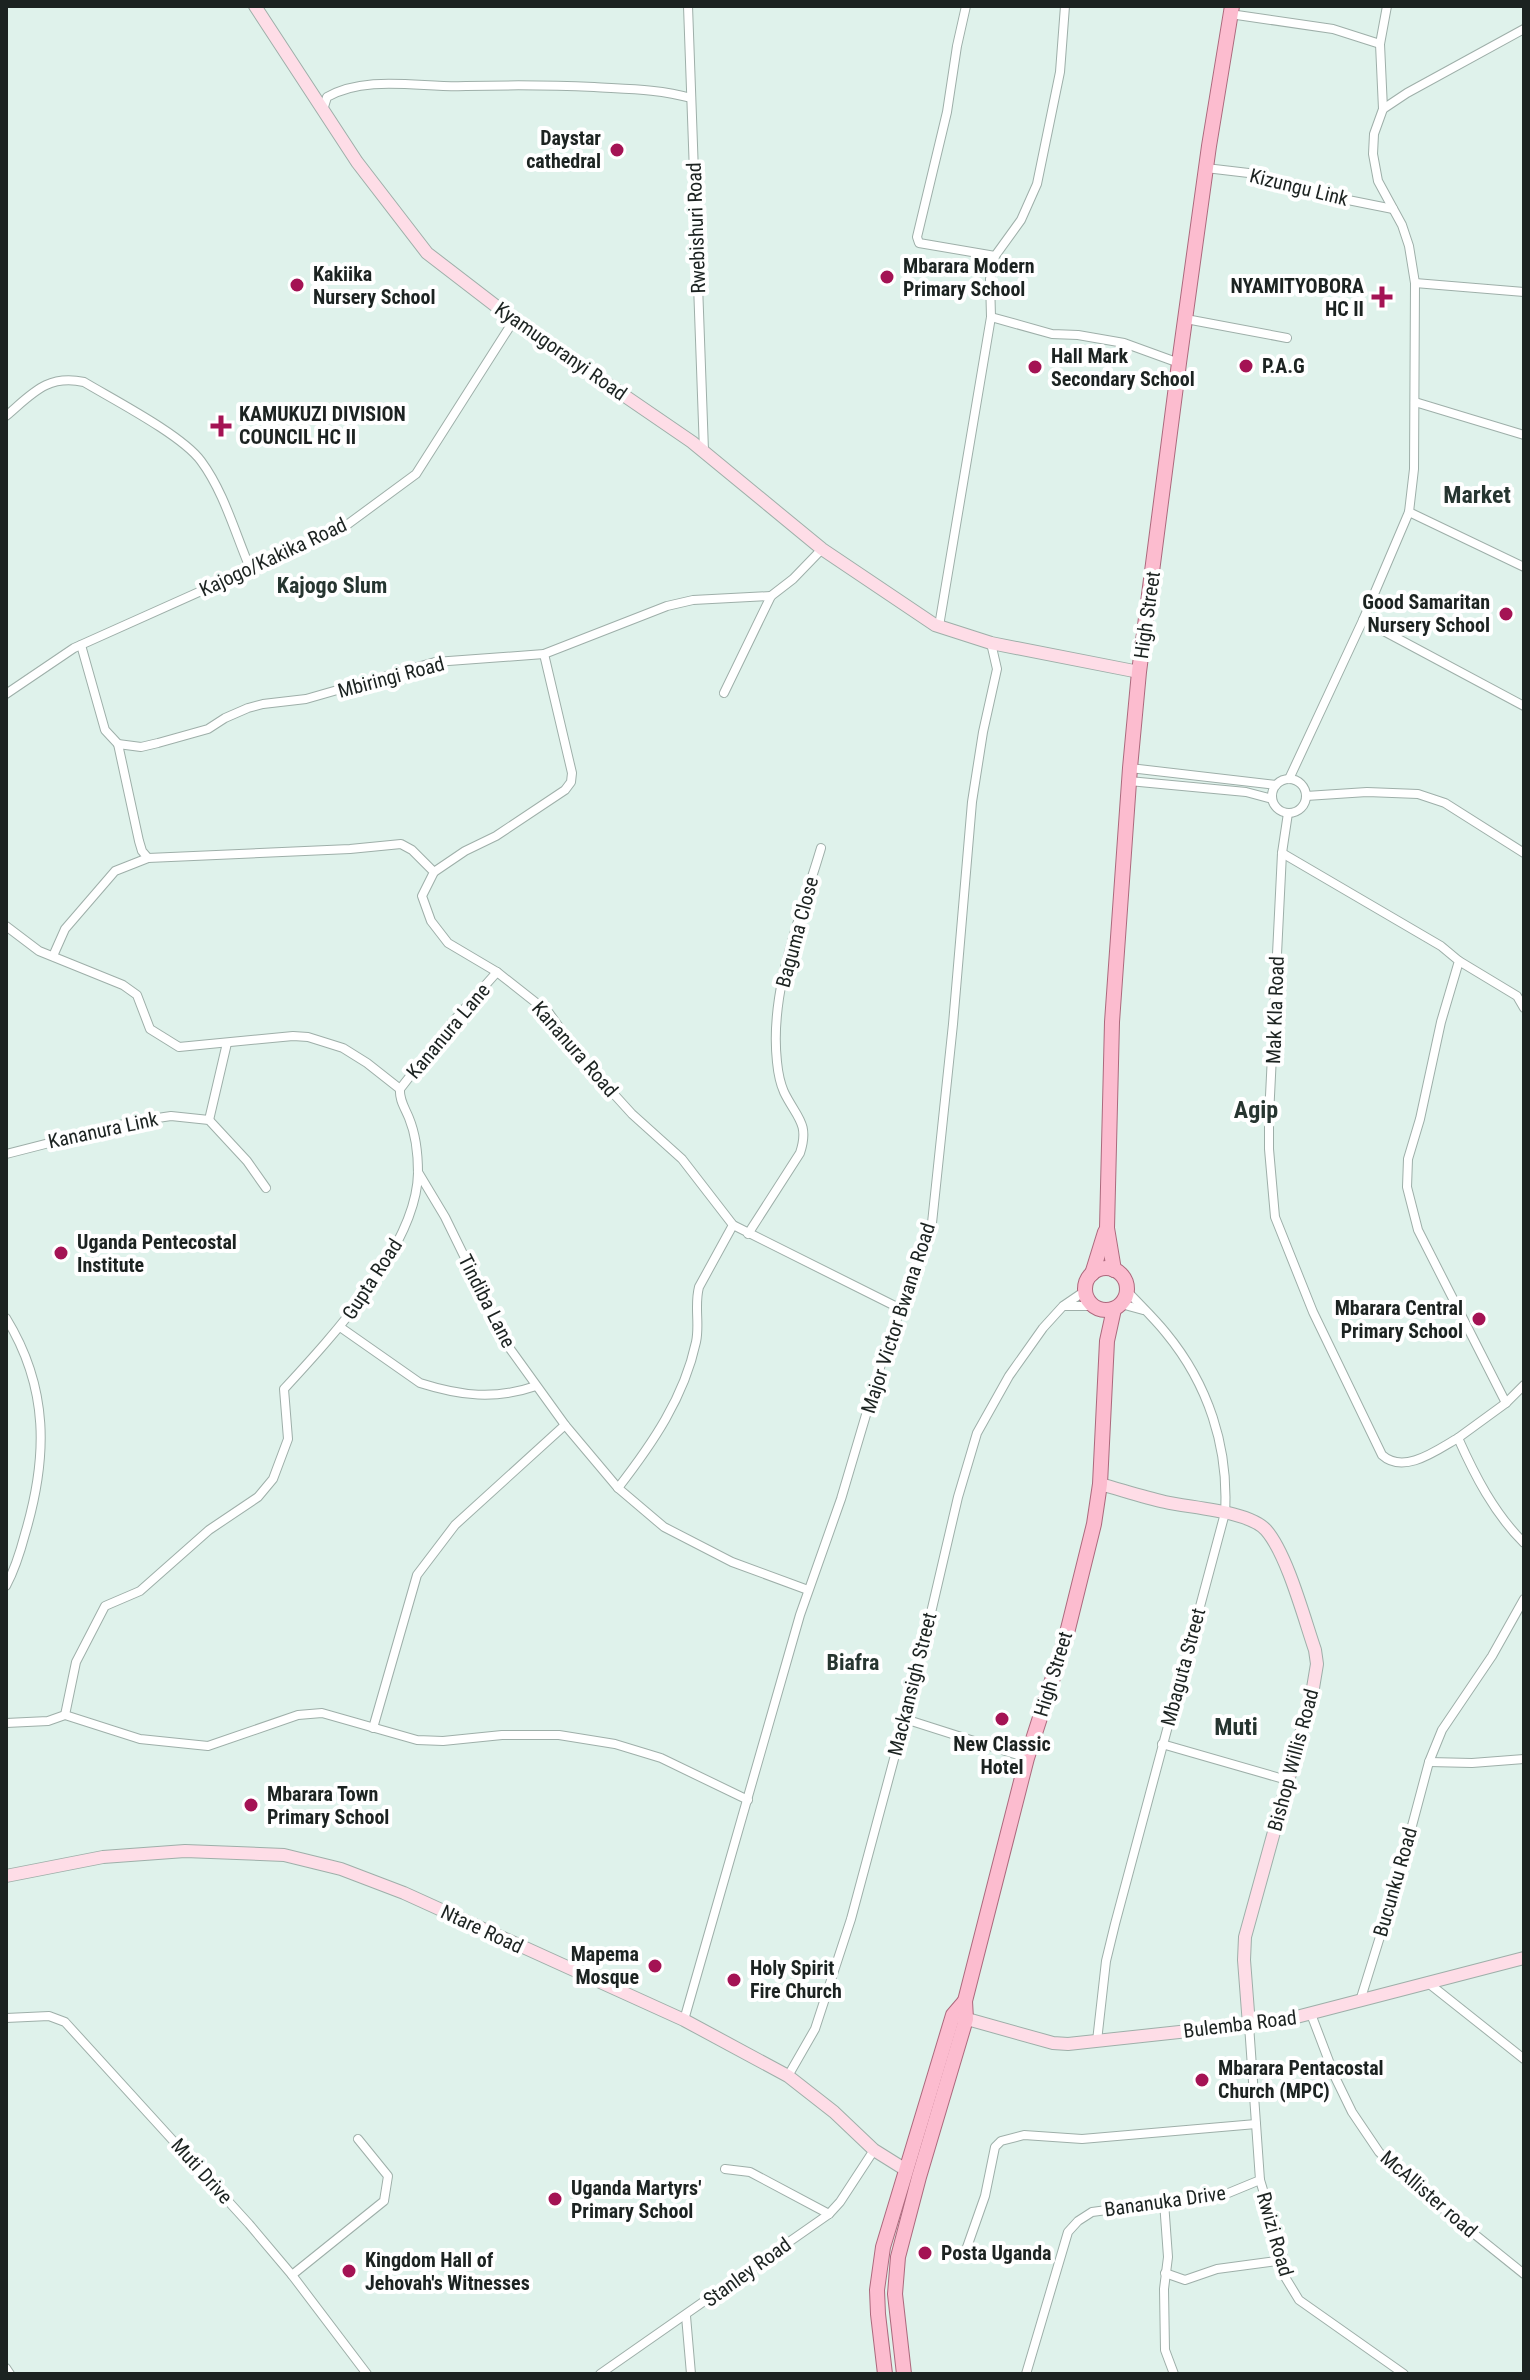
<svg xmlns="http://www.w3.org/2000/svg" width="1530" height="2380" font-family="'Roboto Condensed',sans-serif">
<rect width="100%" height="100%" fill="#dff2eb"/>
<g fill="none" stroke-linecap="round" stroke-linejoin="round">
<g stroke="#9eafa9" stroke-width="10">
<g id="street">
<polyline points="688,6 704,451"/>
<polyline points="966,6 957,46 947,112 917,237 919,243 995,256"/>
<polyline points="1230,14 1333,29 1380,44"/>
<polyline points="1383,109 1380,44 1387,6"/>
<path d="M323,110L327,97C367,74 422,88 466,86C509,85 551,85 594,87C628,89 659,89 691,98"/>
<polyline points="1206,168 1257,174 1323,195 1393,209"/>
<polyline points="1415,283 1524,292"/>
<polyline points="991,317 1052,334 1078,335 1124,343 1179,363"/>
<polyline points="1186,319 1287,338"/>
<polyline points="1415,402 1524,435"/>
<path d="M6,416C32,394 47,374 84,382C114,400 182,435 201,461C224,492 235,533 250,568"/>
<polyline points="1409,512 1524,567"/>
<polyline points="1363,620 1524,706"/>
<polyline points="939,626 991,317 990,279 995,256 1021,220 1037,184 1060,72 1065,6"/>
<polyline points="81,645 105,730 118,744 141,747 158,743 208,729 225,718 248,708 263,704 306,699 435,662 544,654 667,606 693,600 771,596"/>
<polyline points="724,693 771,596 793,579 822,549"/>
<polyline points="6,694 74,648 344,527 416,474 514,320"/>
<polyline points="118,744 139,841 142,851 148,858 350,849 401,844 412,850 434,872 422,896 431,921 448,943 497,972 549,1013 582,1059 632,1114 682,1159 733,1225 901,1309"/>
<polyline points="1130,768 1276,785"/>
<polyline points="1289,779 1363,620 1409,512 1414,469 1415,283 1409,246 1402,225 1378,181 1373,154 1374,134 1383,109 1407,93 1524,29"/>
<circle cx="1289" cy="796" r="17"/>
<polyline points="1129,781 1246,792 1272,799"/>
<polyline points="1306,796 1367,792 1418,794 1445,803 1524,853"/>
<path d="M1288,813L1282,853L1269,1116V1149L1275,1217L1313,1312L1382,1455C1404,1475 1437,1450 1458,1438C1475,1476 1494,1513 1524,1543"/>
<polyline points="1282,853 1441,946 1459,961 1441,1022 1420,1119 1408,1159 1407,1187 1418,1230 1506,1403"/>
<polyline points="434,872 465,851 496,836 565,790 571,782 572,773 544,654"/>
<path d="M6,926L39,951L123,985L137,995L150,1029L179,1047L293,1036L308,1037L343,1048L367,1063L400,1089C399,1100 405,1108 409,1118C416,1135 418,1154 418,1173C417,1245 332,1337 284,1389L288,1439L273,1479L258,1497L209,1530L140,1591L105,1606L76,1662L65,1715"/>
<polyline points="53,956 65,929 115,871 148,858"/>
<polyline points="1459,961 1517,996 1524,1008"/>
<polyline points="400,1089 449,1026 497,972"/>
<polyline points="209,1120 227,1043"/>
<polyline points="6,1154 131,1122 171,1116 209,1120 247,1161 266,1188"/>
<polyline points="418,1172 445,1217 508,1346 565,1425 618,1488 664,1527 732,1562 808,1590"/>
<path d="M748,1234L800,1153C810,1123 796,1117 784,1092C780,1083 778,1072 777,1062C769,990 801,916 821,848"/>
<polyline points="1121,1304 1143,1310"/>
<polyline points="1064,1306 1094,1306"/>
<path d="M6,1318C49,1388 48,1457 25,1534C20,1553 15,1569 6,1586"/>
<path d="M340,1327L420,1383C461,1396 495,1400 536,1386"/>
<polyline points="1458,1438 1506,1403 1524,1385"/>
<path d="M618,1488C652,1444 684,1398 696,1342C700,1324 694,1306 699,1287L733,1225"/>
<polyline points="905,1719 1027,1758"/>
<polyline points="6,1723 48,1721 65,1715 140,1739 208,1746 298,1715 322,1713 417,1740 443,1741 502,1735 559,1735 615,1744 661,1758 748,1800"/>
<polyline points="373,1728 417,1575 455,1525 565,1425"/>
<polyline points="1162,1744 1287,1780"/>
<polyline points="1429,1762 1472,1763 1524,1759"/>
<polyline points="1427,1982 1524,2059"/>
<polyline points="1360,2001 1397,1882 1429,1762 1442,1730 1492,1656 1524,1599"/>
<polyline points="1311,2014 1335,2077 1352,2112 1379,2152 1406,2179 1524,2274"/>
<polyline points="6,2018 49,2016 65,2022 249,2224 292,2275 367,2374"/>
<polyline points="684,2020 800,1615 841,1499 887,1344 925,1249 932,1223 953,1024 972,802 983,732 997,669 991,643"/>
<path d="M1097,2041L1106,1961L1115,1924L1225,1513C1229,1447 1208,1384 1166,1333C1154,1318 1140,1305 1127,1291"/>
<polyline points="788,2076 815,2029 851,1919 916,1677 958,1497 977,1433 1009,1376 1043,1328 1063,1306 1085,1291"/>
<polyline points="725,2169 750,2172 829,2214"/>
<polyline points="1260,2180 1284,2260 1285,2277 1299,2300 1404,2374"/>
<polyline points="1164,2202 1168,2257 1164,2289 1165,2350 1174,2374"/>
<polyline points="966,2250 985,2196 995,2147 1001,2141 1024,2135 1082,2139 1256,2124"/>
<polyline points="1165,2273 1185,2280 1217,2269 1284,2260"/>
<polyline points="292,2275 384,2201 388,2176 358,2139"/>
<polyline points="686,2316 691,2374"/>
<polyline points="6,2368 10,2374"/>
<polyline points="600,2374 829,2214 840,2202 874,2150"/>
<polyline points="1026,2374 1068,2232 1078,2221 1092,2212 1226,2194 1260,2180 1249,2025"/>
</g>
</g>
<g stroke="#9eafa9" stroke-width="14">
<g id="secondary">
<polyline points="255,6 357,162 427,253 514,320 692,442 822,549 935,625 991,643 1139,672"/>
<path d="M1100,1484C1122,1490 1143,1497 1165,1502C1191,1508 1249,1511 1266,1530C1287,1554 1304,1618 1315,1650L1317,1664L1312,1694L1245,1937L1244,1960L1249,2025"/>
<polyline points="6,1876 103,1857 185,1851 284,1855 341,1869 404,1893 684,2020 788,2076 834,2112 874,2150 906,2170"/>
<polyline points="960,2017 1053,2043 1068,2044 1281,2021 1524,1958"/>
</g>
</g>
<g stroke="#ac697d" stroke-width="16">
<g id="primary">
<circle cx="1106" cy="1289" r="21"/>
<polyline points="1114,1270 1107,1228 1112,1022 1130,768 1139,672 1179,363 1209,146 1232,6"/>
<polyline points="1092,1274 1105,1232"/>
<polyline points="885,2374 878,2314 877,2290 883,2247 953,2015 965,2001"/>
<polyline points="904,2374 895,2294 898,2257 919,2177 966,2019 965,2001 1027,1758 1066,1637 1094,1524 1100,1484 1107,1341 1114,1309"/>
</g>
</g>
<use href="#street" stroke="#fff" stroke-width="8"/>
<use href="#secondary" stroke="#fedde7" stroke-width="12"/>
<use href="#primary" stroke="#fcbccf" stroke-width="14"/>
</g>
<g fill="#a41354" stroke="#fff" stroke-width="3">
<circle cx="617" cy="150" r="8"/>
<circle cx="887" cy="277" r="8"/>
<circle cx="297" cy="285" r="8"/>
<path d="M1378 285h8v8h8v8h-8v8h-8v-8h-8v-8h8z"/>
<circle cx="1246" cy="366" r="8"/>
<circle cx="1035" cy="367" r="8"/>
<path d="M217 414h8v8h8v8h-8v8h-8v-8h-8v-8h8z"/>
<circle cx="1506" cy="614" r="8"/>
<circle cx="61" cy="1253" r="8"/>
<circle cx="1479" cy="1319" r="8"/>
<circle cx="1002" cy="1719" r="8"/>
<circle cx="251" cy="1805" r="8"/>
<circle cx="655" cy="1966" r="8"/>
<circle cx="734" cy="1980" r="8"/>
<circle cx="1202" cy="2080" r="8"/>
<circle cx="555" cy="2199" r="8"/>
<circle cx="925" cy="2253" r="8"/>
<circle cx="349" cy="2271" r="8"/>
</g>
<g text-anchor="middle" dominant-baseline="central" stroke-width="8" stroke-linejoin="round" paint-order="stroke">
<g font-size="20" font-weight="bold" fill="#1c2321" stroke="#fff" text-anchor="start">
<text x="601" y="138" text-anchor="end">Daystar<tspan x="601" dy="23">cathedral</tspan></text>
<text x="903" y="266">Mbarara Modern<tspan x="903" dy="23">Primary School</tspan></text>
<text x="313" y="274">Kakiika<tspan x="313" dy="23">Nursery School</tspan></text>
<text x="1364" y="286" text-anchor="end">NYAMITYOBORA<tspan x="1364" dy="23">HC II</tspan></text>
<text x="1051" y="356">Hall Mark<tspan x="1051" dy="23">Secondary School</tspan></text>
<text x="1262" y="366">P.A.G</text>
<text x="239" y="414">KAMUKUZI DIVISION<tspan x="239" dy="23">COUNCIL HC II</tspan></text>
<text x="1490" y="602" text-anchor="end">Good Samaritan<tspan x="1490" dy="23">Nursery School</tspan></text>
<text x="77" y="1242">Uganda Pentecostal<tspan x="77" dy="23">Institute</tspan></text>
<text x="1463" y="1308" text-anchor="end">Mbarara Central<tspan x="1463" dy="23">Primary School</tspan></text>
<text x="1002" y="1744" text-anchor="middle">New Classic<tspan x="1002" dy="23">Hotel</tspan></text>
<text x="267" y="1794">Mbarara Town<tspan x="267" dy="23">Primary School</tspan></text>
<text x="639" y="1954" text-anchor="end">Mapema<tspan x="639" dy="23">Mosque</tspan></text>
<text x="750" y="1968">Holy Spirit<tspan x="750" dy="23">Fire Church</tspan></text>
<text x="1218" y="2068">Mbarara Pentacostal<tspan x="1218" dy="23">Church (MPC)</tspan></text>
<text x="571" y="2188">Uganda Martyrs'<tspan x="571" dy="23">Primary School</tspan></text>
<text x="941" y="2253">Posta Uganda</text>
<text x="365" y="2260">Kingdom Hall of<tspan x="365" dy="23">Jehovah's Witnesses</tspan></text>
</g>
<g font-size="20" fill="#1c2321" stroke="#fff">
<text transform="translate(1299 187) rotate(14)">Kizungu Link</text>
<text transform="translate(696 228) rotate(-92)">Rwebishuri Road</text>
<text transform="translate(561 351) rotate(35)">Kyamugoranyi Road</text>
<text transform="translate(273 557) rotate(-25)">Kajogo/Kakika Road</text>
<text transform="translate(1147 615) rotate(-82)">High Street</text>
<text transform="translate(391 677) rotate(-15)">Mbiringi Road</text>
<text transform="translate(797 932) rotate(-75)">Baguma Close</text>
<text transform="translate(1275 1010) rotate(-88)">Mak Kla Road</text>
<text transform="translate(448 1031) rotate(-50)">Kananura Lane</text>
<text transform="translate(575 1049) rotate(49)">Kananura Road</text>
<text transform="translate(103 1130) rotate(-12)">Kananura Link</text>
<text transform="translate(372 1279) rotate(-57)">Gupta Road</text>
<text transform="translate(487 1301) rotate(63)">Tindiba Lane</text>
<text transform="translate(898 1318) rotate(-72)">Major Victor Bwana Road</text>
<text transform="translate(1183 1667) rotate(-75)">Mbaguta Street</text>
<text transform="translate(1053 1674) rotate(-73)">High Street</text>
<text transform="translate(912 1684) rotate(-76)">Mackansigh Street</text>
<text transform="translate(1293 1760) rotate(-75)">Bishop Willis Road</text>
<text transform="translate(1395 1882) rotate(-74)">Bucunku Road</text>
<text transform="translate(482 1929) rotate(25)">Ntare Road</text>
<text transform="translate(1240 2024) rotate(-7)">Bulemba Road</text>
<text transform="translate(202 2171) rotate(48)">Muti Drive</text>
<text transform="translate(1429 2194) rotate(41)">McAllister road</text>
<text transform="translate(1165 2201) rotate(-8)">Bananuka Drive</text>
<text transform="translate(1275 2234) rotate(74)">Rwizi Road</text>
<text transform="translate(747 2272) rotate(-36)">Stanley Road</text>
</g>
<g font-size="22" font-weight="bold" fill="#263530" stroke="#fff">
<text x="332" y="585">Kajogo Slum</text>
<text x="853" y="1662">Biafra</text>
</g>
<g font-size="24" font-weight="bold" fill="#263530" stroke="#fff">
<text x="1477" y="495">Market</text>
<text x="1256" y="1110">Agip</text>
<text x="1236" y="1727">Muti</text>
</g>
</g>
<rect width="1530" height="2380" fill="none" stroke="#1c2321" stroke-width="16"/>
</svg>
